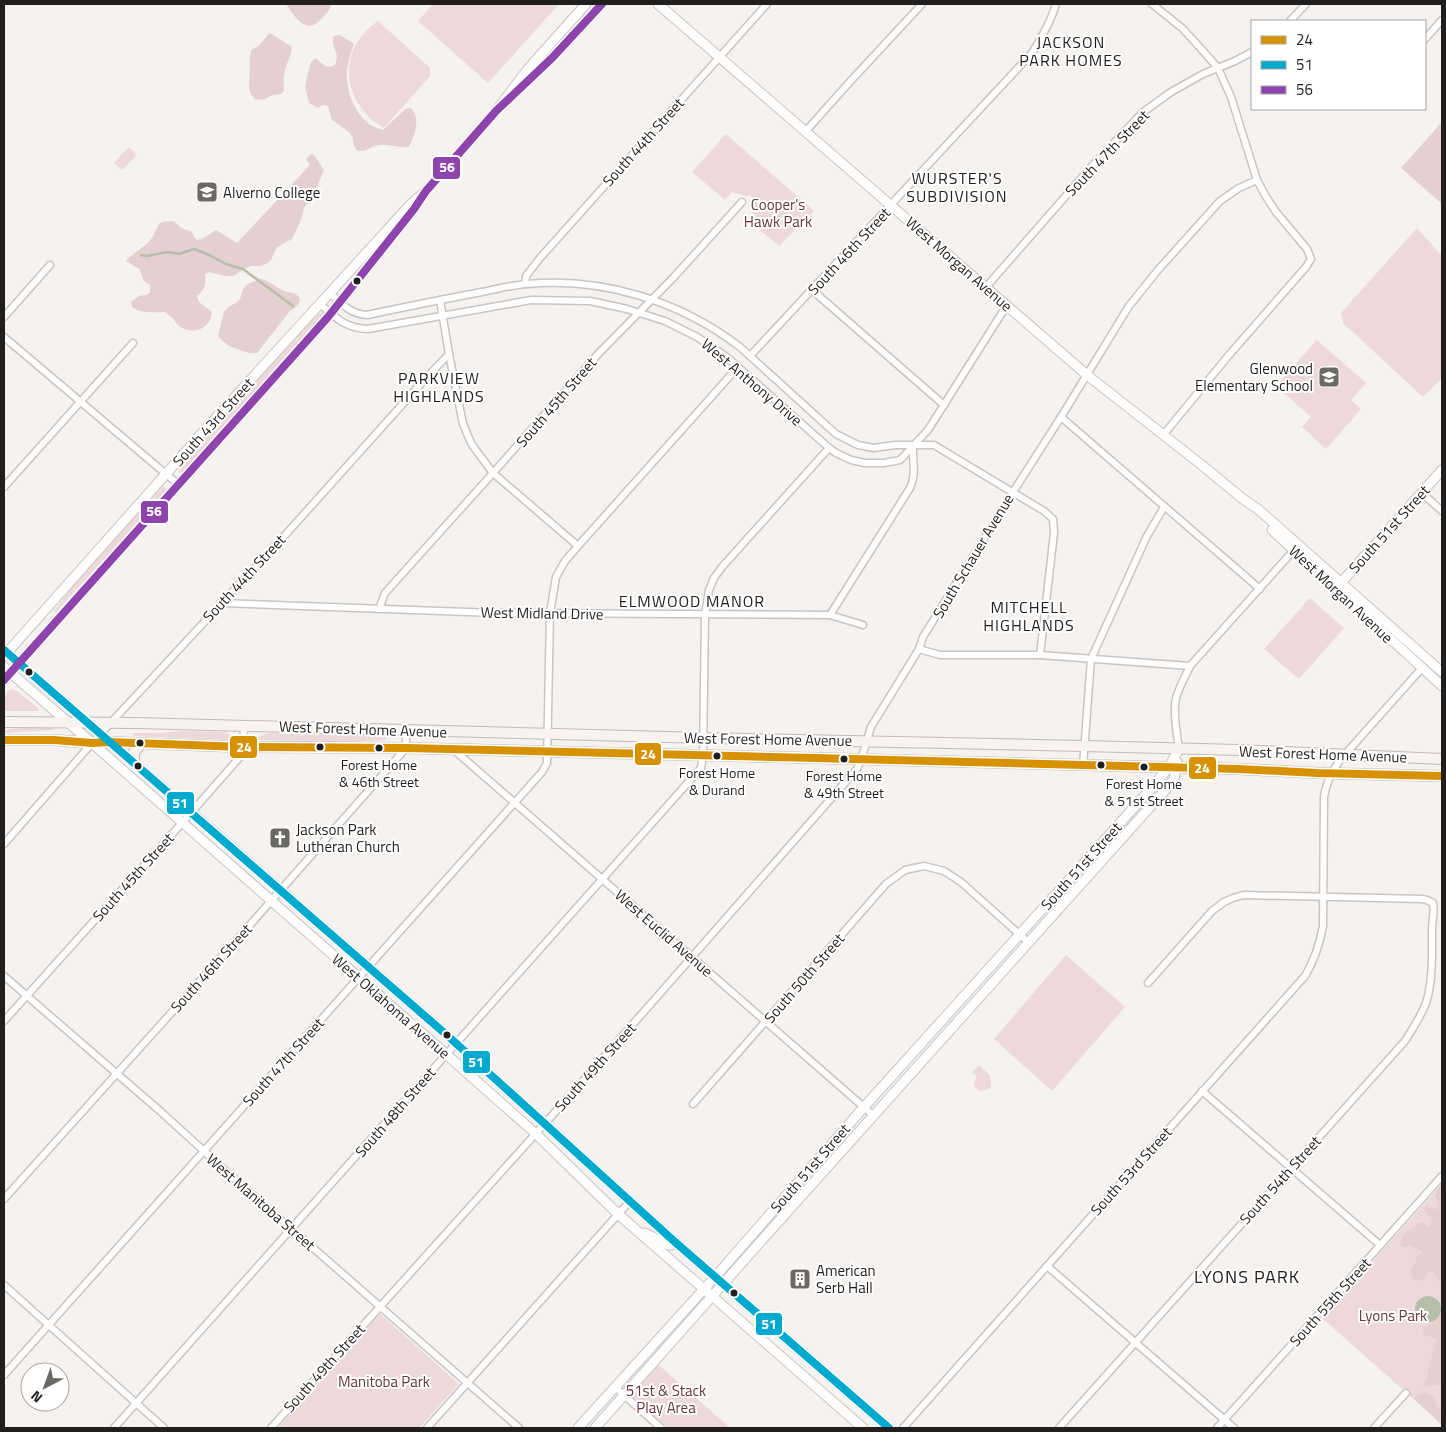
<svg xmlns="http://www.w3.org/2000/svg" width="1446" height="1432" font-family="'Titillium Web',sans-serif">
<rect width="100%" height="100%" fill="#f5f2ef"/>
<g fill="#edd9da">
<polygon points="433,4 559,4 488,83 418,21"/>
<path d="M378,21L430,68V76L384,128C341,103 336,49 378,21Z"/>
<polygon points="726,134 814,211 779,246 761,231 749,217 754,211 749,200 752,199 751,195 746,196 732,192 725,200 692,172"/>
<polygon points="129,147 137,155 122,170 114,163"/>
<polygon points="1417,228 1442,256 1442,375 1439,381 1423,397 1343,323 1341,313"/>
<polygon points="323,312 324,314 186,469 180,473 178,472 180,467 311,320 318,314"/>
<polygon points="1317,340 1366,383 1351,400 1361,409 1326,449 1302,427 1311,417 1276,386"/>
<polygon points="163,486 167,490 55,613 54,611 73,586"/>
<polygon points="1310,598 1344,628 1299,679 1264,649"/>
<polygon points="11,689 17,691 38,708 39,711 4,711 4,695"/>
<polygon points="30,727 52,728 53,730 4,733 4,730"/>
<polygon points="182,731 225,732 231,735 230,740 133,736 133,733 158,733"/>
<polygon points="267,733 367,735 386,737 386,740 330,743 257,740 257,738"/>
<polygon points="1066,955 1125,1007 1052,1091 994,1039"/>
<polygon points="979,1065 990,1076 991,1086 989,1089 979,1091 974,1086 975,1080 977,1077 972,1072"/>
<polygon points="1442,1184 1442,1424 1322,1318"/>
<polygon points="380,1314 459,1384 419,1428 278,1428"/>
<polygon points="658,1365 662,1368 730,1428 668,1428 631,1395"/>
</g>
<g fill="#e5d0d1">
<path d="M286,4H331C330,10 327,13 323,17C321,19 319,22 317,23C304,33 292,13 286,4Z"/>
<path d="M270,33L292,47C292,56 285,65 284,75C283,80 284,86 284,91L281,94L273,95L262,100L255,99L251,94L249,89L250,56L252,49C261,47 264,38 270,33Z"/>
<path d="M340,35L354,44C351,52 348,61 347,70C345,87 353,110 366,121C370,126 377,128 383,130L403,111L405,109L411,108C421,119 415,135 409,147C399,148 389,144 379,145C370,146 366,154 356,150L353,143V138L349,132L332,120L328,106L323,105L318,108L309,103L305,86L311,62L315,58C323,63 325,70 335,65C341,51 330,49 334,36Z"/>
<polygon points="1442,122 1442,204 1401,168"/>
<path d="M311,154L314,155L324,170L318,184L317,193L304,208L301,220L292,239L277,247L271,260L266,264L260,266H250L233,276H225L209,272L205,275C206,285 205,289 197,296L199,302L212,312C211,329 193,336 179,326C177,325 176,322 174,320C172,317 168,315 165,312C153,312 142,314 132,307L131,302L139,296L146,295L150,292V285L144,281L139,269L126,261C133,252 147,247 153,236C156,232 156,225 162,222C165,221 171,221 174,221L181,228L192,232L194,237L197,240L202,239L216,230L237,243L310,165L306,159Z"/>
<path d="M260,279C269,280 274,286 282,290C289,293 295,292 300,298C300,305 296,307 290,311L257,353C250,354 246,352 240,350C229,346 226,345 218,336L224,312L228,307L236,303L240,299L243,289L248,284Z"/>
<path d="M1442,1184V1281H1439L1436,1275L1432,1272L1427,1273L1426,1277L1422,1281L1413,1279C1408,1264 1416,1268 1417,1256L1422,1253L1421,1251L1410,1246L1402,1247L1400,1244C1405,1225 1413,1233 1418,1223L1424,1222L1428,1228L1431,1225L1432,1218L1425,1212L1424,1207L1428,1206L1438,1210C1439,1196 1429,1199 1442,1184Z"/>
<path d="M1442,1313V1384L1423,1388L1428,1374L1429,1366L1437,1339L1424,1335L1423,1329C1429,1323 1437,1320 1442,1313Z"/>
<polygon points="1427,1393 1434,1397 1436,1406 1438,1409 1442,1405 1442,1425 1414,1399 1419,1394"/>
</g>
<circle fill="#b7bfaa" cx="1428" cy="1309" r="13"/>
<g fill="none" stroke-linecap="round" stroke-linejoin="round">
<polyline stroke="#b7bfaa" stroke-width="2.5" points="141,255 147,256 167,252 179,254 194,249 207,254 226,264 243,269 293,306"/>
<g stroke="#c8c6c4" stroke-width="9">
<g id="street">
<polyline points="1152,4 1182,28 1195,42 1218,68 1231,97 1257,180 1265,195 1276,212 1307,249 1311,259 1306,267 1229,355 1164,434"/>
<polyline points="1290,21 1306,4"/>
<polyline points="1425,39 1442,20"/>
<polyline points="806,131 846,86 922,4"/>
<polyline points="525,284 526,276 540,258 767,4"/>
<polyline points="986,287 1092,166 1142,113 1171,92 1203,74 1235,61 1252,52"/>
<polyline points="812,290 944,405"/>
<path d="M330,293C342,304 350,314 367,315C405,307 444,299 482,292C497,289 512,285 527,284C603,277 680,301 740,347L836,434L858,445L874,448L895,445H934L1044,511L1053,519L1054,533L1040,655"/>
<path d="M320,304C336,318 345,328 368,329L531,300L590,301L627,309L665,321L697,337L706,343L728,358L829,448L836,453L851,460L865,463H884L900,460L928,430L1007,305"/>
<polyline points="4,317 50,265"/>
<polyline points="4,337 179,485"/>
<polyline points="449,354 463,424 471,443 478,453 493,473 578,546"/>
<path d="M750,356L1032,53C1042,37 1051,21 1056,4"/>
<polyline points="1061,417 1260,589"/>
<polyline points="4,487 133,343"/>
<polyline points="1422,493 1442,511"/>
<polyline points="220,603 495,613 830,615 863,625"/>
<polyline points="379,609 385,593 493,473 599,353 673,278 742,202"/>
<path d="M830,615L910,488C917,473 912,462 913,445"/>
<polyline points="919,649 940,655 1040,655 1190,666"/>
<path d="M1179,749C1177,735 1174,719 1175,704C1176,691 1185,678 1190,666L1294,550"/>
<polyline points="454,750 873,1115"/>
<polyline points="1083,766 1091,659 1147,536 1164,507"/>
<polyline points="4,844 92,743 287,533 426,378 449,354 440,300"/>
<polyline points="4,976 160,1111 248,1191 519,1428"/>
<polyline points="4,1021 182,823 239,758 243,747 244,726"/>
<polyline points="1202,1091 1380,1245"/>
<polyline points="693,1104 886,884 905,870 924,866 944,871 961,882 1028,942"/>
<polyline points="4,1199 234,943 406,748 406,730"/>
<polyline points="1047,1266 1234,1428"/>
<polyline points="4,1285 164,1428"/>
<polyline points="4,1375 542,772 547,763 550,613 556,577 565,561 578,546 738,367"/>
<polyline points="615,1387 661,1428"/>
<polyline points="114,1428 701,768 703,756 705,615 709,590 714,578 722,567 829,448"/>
<polyline points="271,1428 583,1081 857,769 861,760 871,727 919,649 923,637 1013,492 1061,417 1129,306 1158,270 1220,201 1239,188 1257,180"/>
<polyline points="427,1428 630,1201"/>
<path d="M903,1428L1305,976C1315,958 1319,946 1323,926L1324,797C1326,783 1331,772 1340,760L1422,668"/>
<path d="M1059,1428L1405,1041C1413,1028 1422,1015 1427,1000C1433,977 1432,953 1432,930C1432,921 1435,911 1433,903L1427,900L1422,899L1243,895L1233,898L1224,902L1212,911L1148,983"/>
<polyline points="1217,1428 1442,1176"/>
<polyline points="1374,1428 1406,1393"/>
</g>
</g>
<g stroke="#c8c6c4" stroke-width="11">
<g id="secondary">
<polyline points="658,4 1087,375 1203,466 1243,499 1259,510 1442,672"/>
<polyline points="514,93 552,58 602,4"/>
<polyline points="1272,530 1442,686"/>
<polyline points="1338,586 1442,470"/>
<polyline points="4,650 100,734 183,805 449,1037 675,1242 889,1428"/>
<polyline points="4,656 213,421 410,205 426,191 496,111 528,69 586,4"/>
<polyline points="4,667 92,743 439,1048 535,1133 618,1214 863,1428"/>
<polyline points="4,680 328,317 414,209 420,199"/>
<polyline points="645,1233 668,1245 671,1245 675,1242"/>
<polyline points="578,1428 715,1277 864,1107 1147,793 1169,767 1179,749"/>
<polyline points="595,1428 762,1240 1168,787 1174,779 1177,762"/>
</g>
</g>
<g stroke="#c5bbb7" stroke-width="12">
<g id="primary">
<polyline points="4,722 137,723 704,738 1084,746 1239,750 1442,759"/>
<polyline points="4,740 54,740 92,743 109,742 243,747 406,748 814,758 1239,769 1317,773 1442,776"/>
<polyline points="134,763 134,752 142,743"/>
</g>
</g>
<use href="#street" stroke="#fefdfd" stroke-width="6"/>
<use href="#secondary" stroke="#fefdfd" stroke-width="9"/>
<use href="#primary" stroke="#f8f2f0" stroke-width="10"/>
<g stroke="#fff" stroke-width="11">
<polyline id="bus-1" points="4,740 54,740 92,743 109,742 243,747 406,748 814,758 1239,769 1317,773 1442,776"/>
</g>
<g stroke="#fff" stroke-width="11">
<polyline id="bus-2" points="4,650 449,1037 675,1242 889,1428"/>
</g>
<g stroke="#fff" stroke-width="11">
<polyline id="bus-3" points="4,680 328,317 414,209 426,191 496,111 552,58 602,4"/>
</g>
<use href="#bus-1" stroke="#d79204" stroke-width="8"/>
<use href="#bus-2" stroke="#00a9ce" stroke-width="8"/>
<use href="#bus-3" stroke="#8e44ad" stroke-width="8"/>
</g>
<defs>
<g id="university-square" transform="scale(1.125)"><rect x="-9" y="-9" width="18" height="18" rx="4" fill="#6b6966" stroke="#fff"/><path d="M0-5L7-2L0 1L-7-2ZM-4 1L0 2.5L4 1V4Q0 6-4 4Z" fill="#fff"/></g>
<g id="school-square" transform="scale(1.125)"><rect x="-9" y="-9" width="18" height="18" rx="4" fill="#6b6966" stroke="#fff"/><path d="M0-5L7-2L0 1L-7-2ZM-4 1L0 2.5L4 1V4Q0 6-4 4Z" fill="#fff"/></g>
<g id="church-square" transform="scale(1.125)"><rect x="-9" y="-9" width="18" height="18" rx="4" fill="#6b6966" stroke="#fff"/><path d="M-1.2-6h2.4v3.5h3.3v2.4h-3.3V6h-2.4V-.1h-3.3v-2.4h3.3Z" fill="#fff"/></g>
<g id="building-square" transform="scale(1.125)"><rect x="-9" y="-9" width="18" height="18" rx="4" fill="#6b6966" stroke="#fff"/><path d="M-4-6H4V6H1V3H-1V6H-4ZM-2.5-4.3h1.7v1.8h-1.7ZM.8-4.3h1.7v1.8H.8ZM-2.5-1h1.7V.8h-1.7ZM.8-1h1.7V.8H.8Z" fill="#fff"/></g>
</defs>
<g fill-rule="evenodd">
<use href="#university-square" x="207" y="192"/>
<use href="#school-square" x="1329" y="377"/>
<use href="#church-square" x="280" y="838"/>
<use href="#building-square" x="800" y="1279"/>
</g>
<g fill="#211f1d" stroke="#fff" stroke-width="2">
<circle cx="357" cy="281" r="4.5"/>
<circle cx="29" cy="672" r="4.5"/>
<circle cx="140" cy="743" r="4.5"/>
<circle cx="320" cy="747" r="4.5"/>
<circle cx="379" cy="748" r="4.5"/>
<circle cx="717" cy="756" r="4.5"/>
<circle cx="844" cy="759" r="4.5"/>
<circle cx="1101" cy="765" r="4.5"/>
<circle cx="138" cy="766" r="4.5"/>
<circle cx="1144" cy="767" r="4.5"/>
<circle cx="447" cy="1035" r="4.5"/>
<circle cx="734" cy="1293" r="4.5"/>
</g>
<g text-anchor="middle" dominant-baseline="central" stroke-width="4" stroke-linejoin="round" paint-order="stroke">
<g font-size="14" fill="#211f1d" stroke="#fff">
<text x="379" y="764">Forest Home<tspan x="379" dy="17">&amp; 46th Street</tspan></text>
<text x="717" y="772">Forest Home<tspan x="717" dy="17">&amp; Durand</tspan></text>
<text x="844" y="775">Forest Home<tspan x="844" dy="17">&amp; 49th Street</tspan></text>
<text x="1144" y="783">Forest Home<tspan x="1144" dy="17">&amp; 51st Street</tspan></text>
</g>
<g font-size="15" fill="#211f1d" stroke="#fff">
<text transform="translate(643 142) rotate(-48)">South 44th Street</text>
<text transform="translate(1107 153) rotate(-46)">South 47th Street</text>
<text transform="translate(849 251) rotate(-47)">South 46th Street</text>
<text transform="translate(959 264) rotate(41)">West Morgan Avenue</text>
<text transform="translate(752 382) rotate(40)">West Anthony Drive</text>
<text transform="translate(556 402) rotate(-49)">South 45th Street</text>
<text transform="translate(213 422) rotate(-48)">South 43rd Street</text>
<text transform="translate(1389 529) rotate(-48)">South 51st Street</text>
<text transform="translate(973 556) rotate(-59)">South Schauer Avenue</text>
<text transform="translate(244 578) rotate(-47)">South 44th Street</text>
<text transform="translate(1341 594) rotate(43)">West Morgan Avenue</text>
<text transform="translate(542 613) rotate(1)">West Midland Drive</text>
<text transform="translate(363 729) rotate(2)">West Forest Home Avenue</text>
<text transform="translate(768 739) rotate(1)">West Forest Home Avenue</text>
<text transform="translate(1323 754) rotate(2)">West Forest Home Avenue</text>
<text transform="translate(1081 866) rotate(-48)">South 51st Street</text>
<text transform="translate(133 877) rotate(-48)">South 45th Street</text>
<text transform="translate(664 933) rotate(41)">West Euclid Avenue</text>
<text transform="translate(211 968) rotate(-48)">South 46th Street</text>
<text transform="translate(804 978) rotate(-49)">South 50th Street</text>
<text transform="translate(391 1006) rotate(41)">West Oklahoma Avenue</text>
<text transform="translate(283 1062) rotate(-48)">South 47th Street</text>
<text transform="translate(595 1067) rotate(-48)">South 49th Street</text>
<text transform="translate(395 1112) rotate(-49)">South 48th Street</text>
<text transform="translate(810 1168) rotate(-49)">South 51st Street</text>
<text transform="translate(1131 1171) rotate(-48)">South 53rd Street</text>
<text transform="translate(1280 1180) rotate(-48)">South 54th Street</text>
<text transform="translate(261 1202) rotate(41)">West Manitoba Street</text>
<text transform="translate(1330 1302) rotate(-48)">South 55th Street</text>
<text transform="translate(324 1368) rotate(-48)">South 49th Street</text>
</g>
<g font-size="15" fill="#211f1d" stroke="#fff" text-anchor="start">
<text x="223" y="192">Alverno College</text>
<text x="1313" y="368" text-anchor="end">Glenwood<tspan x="1313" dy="17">Elementary School</tspan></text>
<text x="296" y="829">Jackson Park<tspan x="296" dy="17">Lutheran Church</tspan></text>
<text x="816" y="1270">American<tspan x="816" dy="17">Serb Hall</tspan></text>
</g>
<g font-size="15" fill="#68363e" stroke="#fff">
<text x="778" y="204">Cooper's<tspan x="778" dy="17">Hawk Park</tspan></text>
<text x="1393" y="1315">Lyons Park</text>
<text x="384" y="1381">Manitoba Park</text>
<text x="666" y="1390">51st &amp; Stack<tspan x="666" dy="17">Play Area</tspan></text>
</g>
<g font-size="16" letter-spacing="1" fill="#211f1d" stroke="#fff">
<text x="1071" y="42">JACKSON<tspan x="1071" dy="18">PARK HOMES</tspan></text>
<text x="957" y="178">WURSTER'S<tspan x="957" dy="18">SUBDIVISION</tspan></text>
<text x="439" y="378">PARKVIEW<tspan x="439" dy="18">HIGHLANDS</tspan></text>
<text x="692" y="601">ELMWOOD MANOR</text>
<text x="1029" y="607">MITCHELL<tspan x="1029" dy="18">HIGHLANDS</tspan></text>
</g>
<g font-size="18" letter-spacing="1" fill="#211f1d" stroke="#fff">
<text x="1247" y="1276">LYONS PARK</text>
</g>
</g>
<g stroke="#fff" stroke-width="2">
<rect x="432" y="156" width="29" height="24" rx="5" fill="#8e44ad"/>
<rect x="140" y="500" width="29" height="24" rx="5" fill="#8e44ad"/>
<rect x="229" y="735" width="29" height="24" rx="5" fill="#d79204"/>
<rect x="634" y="742" width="28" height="24" rx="5" fill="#d79204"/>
<rect x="1188" y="756" width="29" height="24" rx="5" fill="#d79204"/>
<rect x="166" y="791" width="29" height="24" rx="5" fill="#00a9ce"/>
<rect x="462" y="1050" width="29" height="24" rx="5" fill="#00a9ce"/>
<rect x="755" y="1312" width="28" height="24" rx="5" fill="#00a9ce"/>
</g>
<g font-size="14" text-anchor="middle" font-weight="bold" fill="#fff">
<text x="447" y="172">56</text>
<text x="154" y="516">56</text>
<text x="244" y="752">24</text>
<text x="648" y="759">24</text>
<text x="1202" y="773">24</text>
<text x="180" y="808">51</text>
<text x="476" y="1067">51</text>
<text x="769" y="1329">51</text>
</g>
<rect width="1446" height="1432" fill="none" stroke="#211f1d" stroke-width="10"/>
<rect x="1251" y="20" width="175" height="90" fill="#ffffff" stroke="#a6a5a5"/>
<rect x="1261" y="36" width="25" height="8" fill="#d79204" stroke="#a6a5a5"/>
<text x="1296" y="45" font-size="15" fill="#211f1d">24</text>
<rect x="1261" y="61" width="25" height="8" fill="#00a9ce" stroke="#a6a5a5"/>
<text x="1296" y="70" font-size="15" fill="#211f1d">51</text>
<rect x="1261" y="86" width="25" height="8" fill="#8e44ad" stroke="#a6a5a5"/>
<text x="1296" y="95" font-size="15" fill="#211f1d">56</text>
<g transform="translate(45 1387) rotate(221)"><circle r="24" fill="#ffffff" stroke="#a6a5a5"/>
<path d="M0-4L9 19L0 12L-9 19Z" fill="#6b6966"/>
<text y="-8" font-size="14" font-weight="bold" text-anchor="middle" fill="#211f1d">N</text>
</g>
</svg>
